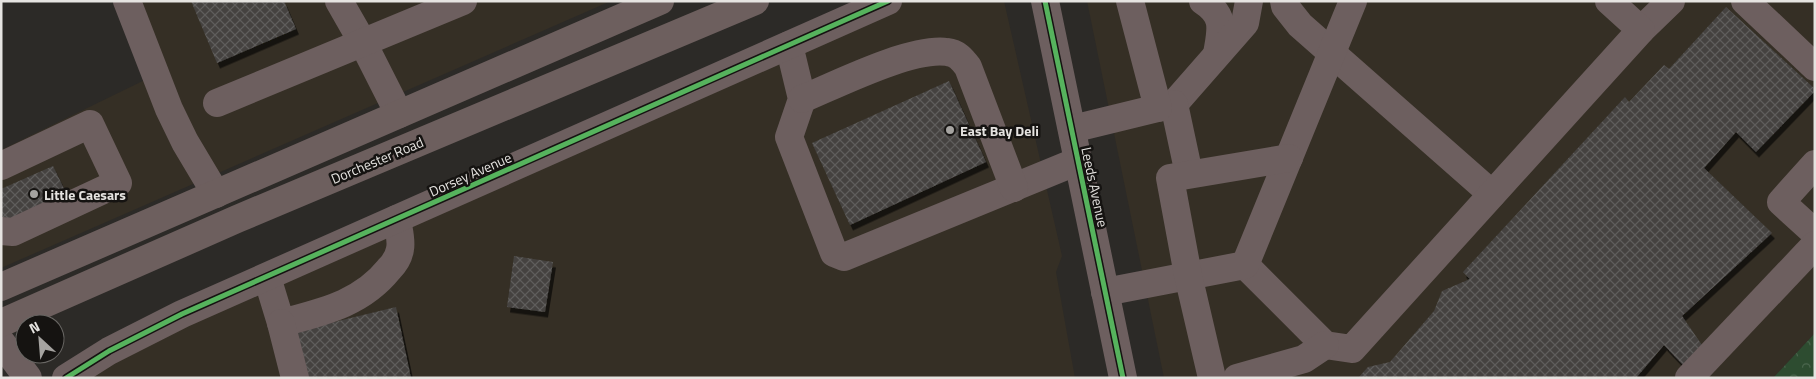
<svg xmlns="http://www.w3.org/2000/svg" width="1816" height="379" font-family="'Titillium Web',sans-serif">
<defs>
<pattern id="forest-crowns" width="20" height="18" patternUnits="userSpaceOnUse" patternTransform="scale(1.25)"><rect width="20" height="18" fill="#2d4c30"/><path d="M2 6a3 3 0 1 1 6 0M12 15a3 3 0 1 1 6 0" fill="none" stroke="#4b664e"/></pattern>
<pattern id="building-cross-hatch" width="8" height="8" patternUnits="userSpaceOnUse" patternTransform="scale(1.25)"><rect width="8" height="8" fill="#444240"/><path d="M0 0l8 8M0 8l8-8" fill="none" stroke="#5f5d5b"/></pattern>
<filter id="shadow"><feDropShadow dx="3" dy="5.5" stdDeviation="0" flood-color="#0009"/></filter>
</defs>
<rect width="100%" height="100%" fill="#2c2a27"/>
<g fill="#352f25">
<polygon points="120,1 611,1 1,268 1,150 151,77"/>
<polygon points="888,1 1004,1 1062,256 1056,272 1075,378 66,378"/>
<polygon points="1087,1 1815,1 1815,333 1773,378 1164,378"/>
</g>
<polygon fill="url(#forest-crowns)" points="1815,333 1815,378 1773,378"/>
<g fill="url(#building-cross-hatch)" filter="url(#shadow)">
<polygon points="191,1 284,1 296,29 217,63"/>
<polygon points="1726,7 1815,89 1815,91 1756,152 1736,132 1704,168 1772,233 1682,316 1702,345 1683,365 1664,345 1636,378 1358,378 1368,367 1390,362 1434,311 1442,291 1470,279 1463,272 1625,97 1629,102 1664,65 1669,69"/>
<polygon points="949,81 986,162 850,225 812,143"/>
<polygon points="53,166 69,199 7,226 1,213 1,189"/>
<polygon points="514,256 553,262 545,312 507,307"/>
<polygon points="396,307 411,378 304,378 293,332"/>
</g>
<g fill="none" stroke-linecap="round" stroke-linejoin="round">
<g stroke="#6d5f5f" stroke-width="28">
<polyline points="127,1 169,109 185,142 216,194"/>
<polyline points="339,1 363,43 399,114"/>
<polyline points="1045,1 1123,378"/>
<path d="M1203,1C1226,16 1221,30 1217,54"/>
<polyline points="1284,1 1285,6 1300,25 1492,194"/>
<polyline points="1745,1 1815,67"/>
<polyline points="1641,30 1671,1"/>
<polyline points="789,45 802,99 789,137 834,253 844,257 1078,161"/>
<path d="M802,99C838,84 911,47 947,52C957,53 962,59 968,67L1014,188"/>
<polyline points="217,103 463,1"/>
<polyline points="1174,104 1245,23 1249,1"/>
<polyline points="1158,108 1174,104 1189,174"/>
<polyline points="1072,129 1158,108 1130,1"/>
<polyline points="1815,164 1781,202 1815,233"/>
<polyline points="1,166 90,124 118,183 13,232 1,231"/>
<polyline points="1245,265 1325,345 1352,349 1641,30 1609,1"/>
<path d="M267,277L281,323C322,312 361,304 389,269C394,264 399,256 400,249C402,240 398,228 397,219"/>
<polyline points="1105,292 1245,265 1353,1"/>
<polyline points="281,323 295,378"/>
<polyline points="1,342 28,378"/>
<polyline points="66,378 109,351 182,314 888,1"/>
<polyline points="1212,378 1188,275 1170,178 1289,158"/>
<polyline points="1237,378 1304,359 1325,345"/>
<polyline points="1689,378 1815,245"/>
</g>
<g stroke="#6d5f5e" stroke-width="28">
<polyline points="1,287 660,1"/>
<polyline points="1,323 237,219 755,1"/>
</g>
<g stroke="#151311" stroke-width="8">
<g id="cycleway">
<polyline points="1045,1 1123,378"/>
<polyline points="66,378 109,351 182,314 888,1"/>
</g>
</g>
<use href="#cycleway" stroke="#56b35d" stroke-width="5"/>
</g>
<g fill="#a5a3a0" stroke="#151311" stroke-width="2">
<circle cx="950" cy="130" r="5"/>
<circle cx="34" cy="194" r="5"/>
</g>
<g text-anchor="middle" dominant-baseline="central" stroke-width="5" stroke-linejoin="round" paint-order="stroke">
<g font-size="14" font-weight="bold" fill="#e6e4e1" stroke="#151311" text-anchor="start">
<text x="960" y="130">East Bay Deli</text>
<text x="44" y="194">Little Caesars</text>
</g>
<g font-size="14" fill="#e6e4e1" stroke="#151311">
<text transform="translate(377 160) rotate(-23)">Dorchester Road</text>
<text transform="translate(470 174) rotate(-24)">Dorsey Avenue</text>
<text transform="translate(1095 187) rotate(78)">Leeds Avenue</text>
</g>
</g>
<rect width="1816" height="379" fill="none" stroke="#e6e4e1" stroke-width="5"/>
<g transform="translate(40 339) rotate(334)"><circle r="24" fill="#151311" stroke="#696764"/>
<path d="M0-4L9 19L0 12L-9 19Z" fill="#a5a3a0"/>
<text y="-8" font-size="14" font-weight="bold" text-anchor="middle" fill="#e6e4e1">N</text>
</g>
</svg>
